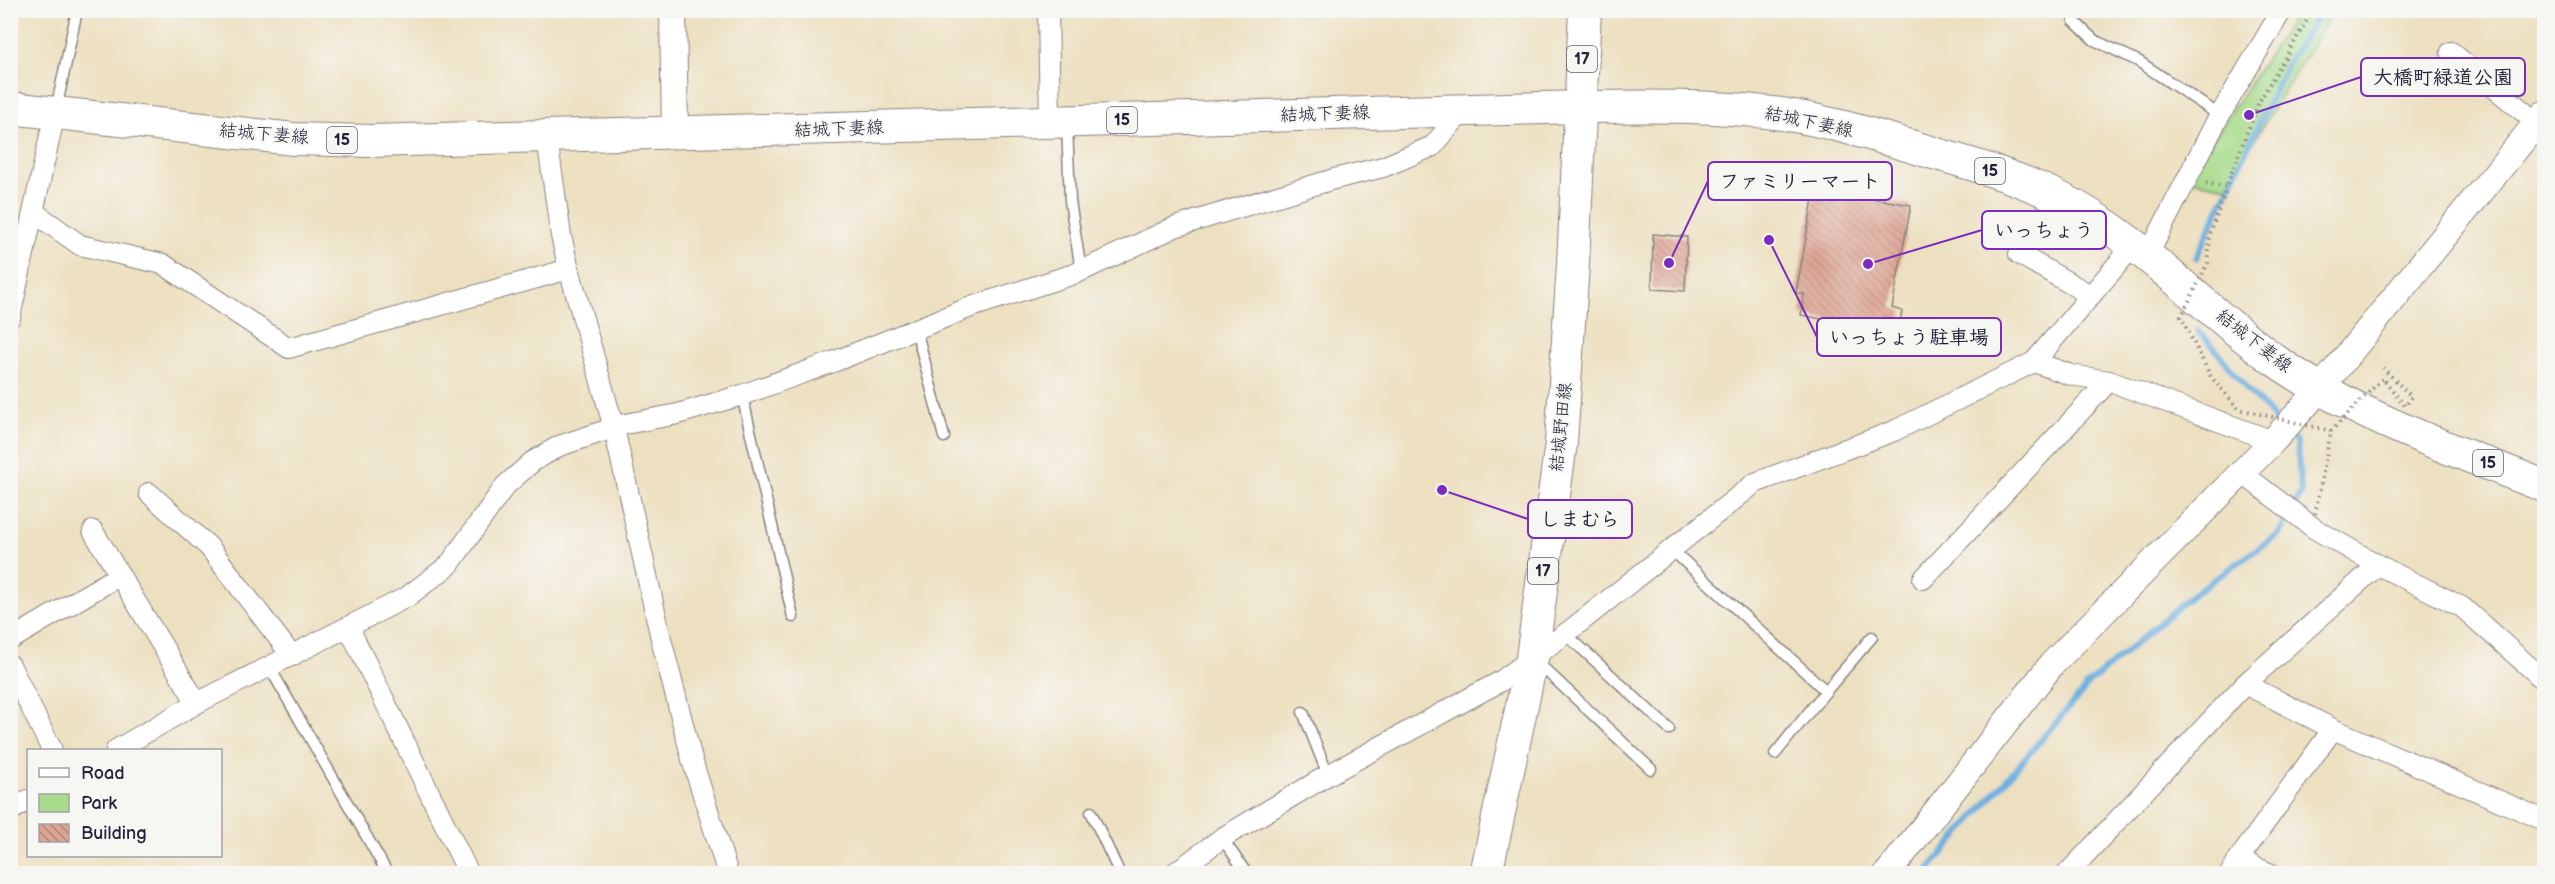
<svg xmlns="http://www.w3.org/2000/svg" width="2555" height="884" font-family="'Balsamiq Sans','Klee One',sans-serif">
<defs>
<pattern id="building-back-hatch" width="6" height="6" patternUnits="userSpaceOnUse" patternTransform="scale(1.5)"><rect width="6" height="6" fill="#dea493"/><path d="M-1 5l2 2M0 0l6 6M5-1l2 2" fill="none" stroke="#b48579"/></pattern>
</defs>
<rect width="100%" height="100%" fill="#f6f6f2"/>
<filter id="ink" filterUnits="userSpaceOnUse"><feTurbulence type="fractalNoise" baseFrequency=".0167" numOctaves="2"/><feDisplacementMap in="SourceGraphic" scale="12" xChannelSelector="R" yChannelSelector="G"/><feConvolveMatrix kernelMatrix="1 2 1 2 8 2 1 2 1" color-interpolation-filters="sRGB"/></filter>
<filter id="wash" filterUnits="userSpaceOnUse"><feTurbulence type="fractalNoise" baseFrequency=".008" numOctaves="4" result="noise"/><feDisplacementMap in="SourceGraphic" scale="24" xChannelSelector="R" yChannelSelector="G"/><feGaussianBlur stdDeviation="1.35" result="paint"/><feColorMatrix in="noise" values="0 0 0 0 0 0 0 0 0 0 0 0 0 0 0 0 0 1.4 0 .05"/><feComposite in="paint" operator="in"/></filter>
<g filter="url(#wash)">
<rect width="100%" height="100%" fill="#ede0c0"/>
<polygon fill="#a8dc8c" stroke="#657f64" stroke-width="1.5" points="2298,11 2333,11 2226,187 2187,179"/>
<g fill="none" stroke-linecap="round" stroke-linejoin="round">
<g stroke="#6cafe1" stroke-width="6">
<polyline points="2196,258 2288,62 2322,10"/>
<polyline points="2197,331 2212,345 2246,388 2280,425"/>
<polyline points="1925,874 2090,683 2192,595 2279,534 2301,493 2297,443 2287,432"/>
</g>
</g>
<g id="blocks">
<g fill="url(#building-back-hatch)">
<polygon points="1815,188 1911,205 1892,308 1902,311 1898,334 1801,315 1804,294 1796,293"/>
<polygon points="1653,234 1687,237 1685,291 1652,289"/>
</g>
</g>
</g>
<g filter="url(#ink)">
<use href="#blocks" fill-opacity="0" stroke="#88817e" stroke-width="1.5"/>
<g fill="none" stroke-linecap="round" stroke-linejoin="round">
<g stroke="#88817e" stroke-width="13">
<g id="service">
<polyline points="2074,21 2094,40 2138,61 2219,115"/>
<polyline points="56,110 77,10"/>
<polyline points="1067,125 1070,201 1081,271"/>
<polyline points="916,329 944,437"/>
<polyline points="742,395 793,617"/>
<polyline points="1671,549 1826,691 1872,637"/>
<polyline points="1566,634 1669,729"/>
<polyline points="1537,662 1651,769"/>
<polyline points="270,668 388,874"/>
<polyline points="1303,712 1328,775"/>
<polyline points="1775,754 1826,691"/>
<polyline points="1091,812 1120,874"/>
<polyline points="1222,838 1247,874"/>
</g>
</g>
<g stroke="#88817e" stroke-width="22">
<g id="minor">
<polyline points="1048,10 1050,123"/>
<polyline points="2451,52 2537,123"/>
<polyline points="547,138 561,236 569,269 614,428 662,643 693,763 728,874"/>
<polyline points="35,213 80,245 163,264 289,348 569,269"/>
<polyline points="2019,254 2090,295"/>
<polyline points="2147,257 2217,120 2282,10"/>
<polyline points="10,317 55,113"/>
<polyline points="2034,362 2071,375 2109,381 2273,441"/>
<polyline points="2242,473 2315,529 2378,565 2462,607 2544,680"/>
<polyline points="149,493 209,547 292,656"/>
<polyline points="93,531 197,703"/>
<polyline points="1923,579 2109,381"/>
<polyline points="349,628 469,874"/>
<polyline points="10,640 120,575"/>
<polyline points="10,665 52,750"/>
<polyline points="2245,684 2333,729 2544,820"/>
<polyline points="116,750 197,703 407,597 449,565 505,486 532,462 559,446 625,424 678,414 742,395 833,362 971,307 1077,273 1175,227 1334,179 1383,167 1433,146 1463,110"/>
<polyline points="10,811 28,800"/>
<polyline points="2238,860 2271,874"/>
<polyline points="1173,874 1222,838 1328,775 1501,681 1573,628 1755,483 1894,431 2034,362 2133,246"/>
<polyline points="2067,874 2245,684 2378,565"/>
<polyline points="2230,874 2238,860 2333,729"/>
</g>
</g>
<g stroke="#88817e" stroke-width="28">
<g id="tertiary">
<polyline points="673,10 675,134"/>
<polyline points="1887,874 2052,664 2273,441 2320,389 2544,114"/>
</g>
</g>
<g stroke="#88817e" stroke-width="34">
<g id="primary">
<path d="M10,108L294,139L370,141L1580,107C1648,106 1715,105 1782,114C1835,122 1886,139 1937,154C1978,166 2019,178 2058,197C2138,236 2206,312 2279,363C2360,418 2454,450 2544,486"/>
<polyline points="1486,874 1532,658 1561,443 1573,264 1585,10"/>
</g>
</g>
<polyline stroke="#88817e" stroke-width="4" stroke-dasharray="1.5 4.5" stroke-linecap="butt" points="2206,183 2226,187 2259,102 2313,10"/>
<use href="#service" stroke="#fff" stroke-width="10"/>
<use href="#minor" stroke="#fff" stroke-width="20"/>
<use href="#tertiary" stroke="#fff" stroke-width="26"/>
<use href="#primary" stroke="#fff" stroke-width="32"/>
<g stroke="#88817e" stroke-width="4" stroke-dasharray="1.5 4.5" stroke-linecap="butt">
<polyline points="2225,193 2210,234 2208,263 2181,317 2211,377 2239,409 2331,431"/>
<polyline points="2315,514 2331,431 2383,378 2405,406 2412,397 2383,368"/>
</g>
</g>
</g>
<g text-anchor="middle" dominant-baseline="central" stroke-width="4.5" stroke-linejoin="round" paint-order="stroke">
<g fill="#f6f6f2" stroke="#626272" stroke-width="1.5">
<rect x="1567" y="46" width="30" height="26" rx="4.5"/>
<rect x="1107" y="107" width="30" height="26" rx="4.5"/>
<rect x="327" y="127" width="30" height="26" rx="4.5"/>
<rect x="1975" y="158" width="30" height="26" rx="4.5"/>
<rect x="2473" y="450" width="30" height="26" rx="4.5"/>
<rect x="1528" y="558" width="30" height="26" rx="4.5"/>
</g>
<g font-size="16" font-weight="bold" fill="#22223b">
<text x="1582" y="59">17</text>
<text x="1122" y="120">15</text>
<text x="342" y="140">15</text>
<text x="1990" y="171">15</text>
<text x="2488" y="463">15</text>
<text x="1543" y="571">17</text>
</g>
<g font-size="18" fill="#22223b" stroke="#f6f6f2">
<text transform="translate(1325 114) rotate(-2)">結城下妻線</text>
<text transform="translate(1809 122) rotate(12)">結城下妻線</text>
<text transform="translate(839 129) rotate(-2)">結城下妻線</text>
<text transform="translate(264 134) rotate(5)">結城下妻線</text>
<text transform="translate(2254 341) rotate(38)">結城下妻線</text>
<text transform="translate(1561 427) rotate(-84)">結城野田線</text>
</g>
</g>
<path fill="none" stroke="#7b2cbf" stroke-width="2" d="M2249 115L2361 77M1669 263L1708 181M1868 264L1982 230M1769 240L1817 337M1442 490L1528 519"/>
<g fill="#7b2cbf" stroke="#f6f6f2" stroke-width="2">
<circle cx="2249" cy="115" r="6"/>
<circle cx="1669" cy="263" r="6"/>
<circle cx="1868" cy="264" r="6"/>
<circle cx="1769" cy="240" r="6"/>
<circle cx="1442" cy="490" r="6"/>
</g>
<g fill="#f6f6f2" stroke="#7b2cbf" stroke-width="2">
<rect x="2361" y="58" width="164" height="38" rx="6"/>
<rect x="1708" y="162" width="184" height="38" rx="6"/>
<rect x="1982" y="211" width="124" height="38" rx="6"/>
<rect x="1817" y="318" width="184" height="38" rx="6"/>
<rect x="1528" y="500" width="104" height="38" rx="6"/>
</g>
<g font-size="20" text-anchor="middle" font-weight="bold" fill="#22223b">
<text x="2443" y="84">大橋町緑道公園</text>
<text x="1800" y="188">ファミリーマート</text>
<text x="2044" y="237">いっちょう</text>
<text x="1909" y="344">いっちょう駐車場</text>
<text x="1580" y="526">しまむら</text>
</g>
<rect width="2555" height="884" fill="none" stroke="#f6f6f2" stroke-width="36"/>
<rect x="27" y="749" width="195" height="108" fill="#f6f6f2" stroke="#a1a1a9" stroke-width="1.5"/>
<rect x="39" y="768" width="30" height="9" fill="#ffffff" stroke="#a1a1a9" stroke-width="1.5"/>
<text x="81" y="779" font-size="18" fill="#22223b">Road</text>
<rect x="39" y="794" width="30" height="18" fill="#a8dc8c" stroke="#a1a1a9" stroke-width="1.5"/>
<text x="81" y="809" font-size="18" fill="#22223b">Park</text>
<rect x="39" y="824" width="30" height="18" fill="url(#building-back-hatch)" stroke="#a1a1a9" stroke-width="1.5"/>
<text x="81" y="839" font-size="18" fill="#22223b">Building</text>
</svg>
